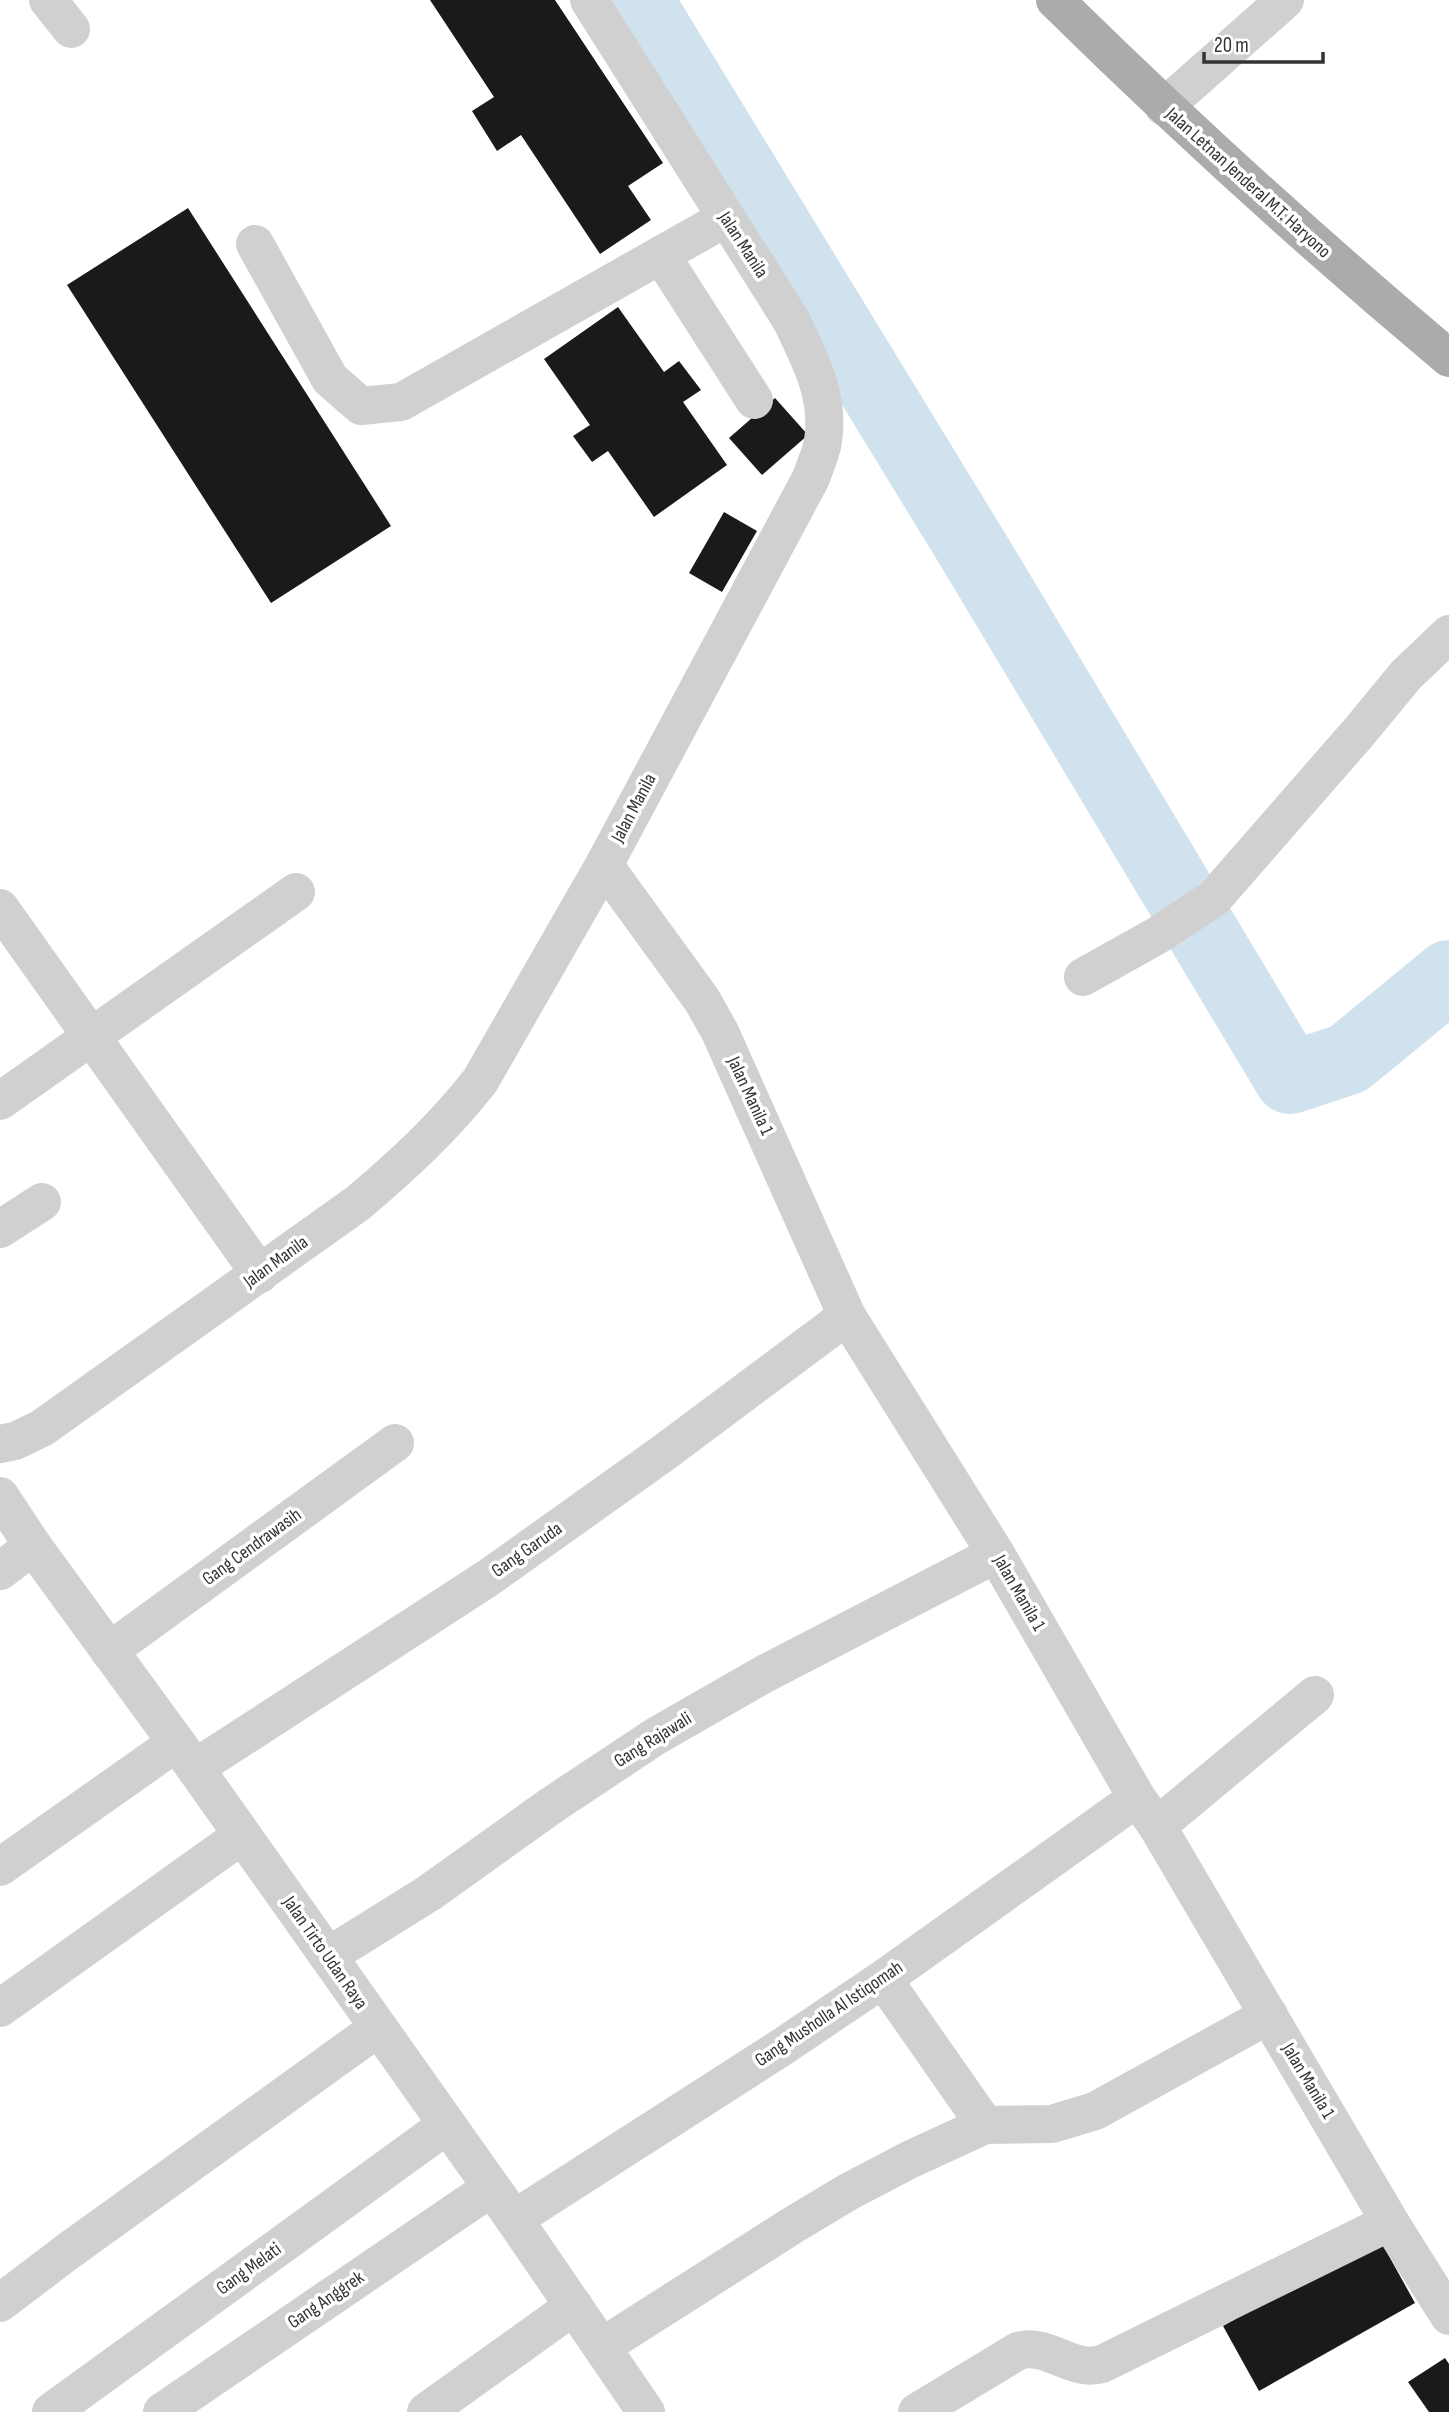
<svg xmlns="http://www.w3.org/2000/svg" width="1449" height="2412" font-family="'Sofia Sans Condensed',sans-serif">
<rect width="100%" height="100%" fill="#fff"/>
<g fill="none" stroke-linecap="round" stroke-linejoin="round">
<polyline stroke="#cfe2ee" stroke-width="72" points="637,0 978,558 1290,1078 1348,1059 1449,976"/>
</g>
<g fill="#1a1a1a">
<polygon points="430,0 555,0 663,163 628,186 651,220 600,254 521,135 497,151 472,111 494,97"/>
<polygon points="188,208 391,526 271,603 67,285"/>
<polygon points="618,307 664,372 679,361 701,390 683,402 727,465 654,517 608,451 592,462 573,436 590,425 544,359"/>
<polygon points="775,398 808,435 762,475 729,438"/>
<polygon points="724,512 757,531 722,592 689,573"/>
<polygon points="1379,2238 1415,2303 1259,2391 1223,2326"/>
<polygon points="1445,2358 1449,2364 1449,2412 1429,2412 1408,2382"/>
</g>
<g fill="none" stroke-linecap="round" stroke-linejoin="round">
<g stroke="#d0d0d0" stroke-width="38">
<polyline points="48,0 71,29"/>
<polyline points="1164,107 1285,0"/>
<polyline points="255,244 330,379 361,406 401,402 726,218"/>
<polyline points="661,255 754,400"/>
<polyline points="604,865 702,1000 720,1032 847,1316 996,1554 1137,1798 1157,1826 1390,2222 1449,2316"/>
<polyline points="0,908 260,1274"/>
<polyline points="1083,977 1158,935 1214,898 1359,732 1406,675 1449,634"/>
<polyline points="0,1101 296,892"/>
<polyline points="0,1229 42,1202"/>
<path d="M0,1444L15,1441L42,1428L358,1203C403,1165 444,1127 480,1081L604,865L811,478C815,466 821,454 823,441C830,397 810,359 791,320L589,0"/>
<polyline points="0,1496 33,1546 195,1768 514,2219 646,2412"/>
<polyline points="0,1571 33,1546"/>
<polyline points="109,1651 395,1443"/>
<polyline points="195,1768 488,1578 662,1454 847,1316"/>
<polyline points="1157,1826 1315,1695"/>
<polyline points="0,1867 176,1743"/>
<polyline points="328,1956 429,1893 552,1805 656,1736 766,1673 996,1554"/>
<polyline points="883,1979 985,2125"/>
<polyline points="0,2008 241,1836"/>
<polyline points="514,2219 782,2047 883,1979 1137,1798"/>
<polyline points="0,2303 67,2252 378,2028"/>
<polyline points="603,2346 793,2225 848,2192 909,2160 985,2125 1052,2124 1095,2111 1269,2015"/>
<polyline points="51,2412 447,2125"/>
<polyline points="162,2412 491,2188"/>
<polyline points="426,2412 574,2306"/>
<path d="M917,2412L1018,2351C1048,2342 1072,2373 1102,2364L1390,2222"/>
</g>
<path stroke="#ababab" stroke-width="38" d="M1055,0C1182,125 1313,244 1449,358"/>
</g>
<g text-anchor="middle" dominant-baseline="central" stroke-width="7" stroke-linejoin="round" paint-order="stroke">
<g font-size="19" fill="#333" stroke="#fff">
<text transform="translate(1248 183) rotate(42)">Jalan Letnan Jenderal M.T. Haryono</text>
<text transform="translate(743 245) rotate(57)">Jalan Manila</text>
<text transform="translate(634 808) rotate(-62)">Jalan Manila</text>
<text transform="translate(750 1096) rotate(65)">Jalan Manila 1</text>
<text transform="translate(276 1262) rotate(-36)">Jalan Manila</text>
<text transform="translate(252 1547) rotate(-36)">Gang Cendrawasih</text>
<text transform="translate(527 1550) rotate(-35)">Gang Garuda</text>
<text transform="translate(1019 1593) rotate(60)">Jalan Manila 1</text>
<text transform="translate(653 1740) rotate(-32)">Gang Rajawali</text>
<text transform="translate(325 1953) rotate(55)">Jalan Tirto Udan Raya</text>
<text transform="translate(829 2014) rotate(-34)">Gang Musholla Al Istiqomah</text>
<text transform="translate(1308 2081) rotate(59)">Jalan Manila 1</text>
<text transform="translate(249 2269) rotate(-36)">Gang Melati</text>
<text transform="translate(326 2300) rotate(-34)">Gang Anggrek</text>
</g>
</g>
<path d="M1204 52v10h119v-10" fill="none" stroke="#333333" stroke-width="3.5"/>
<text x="1214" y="52" font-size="21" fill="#333333" stroke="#ffffff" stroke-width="5" paint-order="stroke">20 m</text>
</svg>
